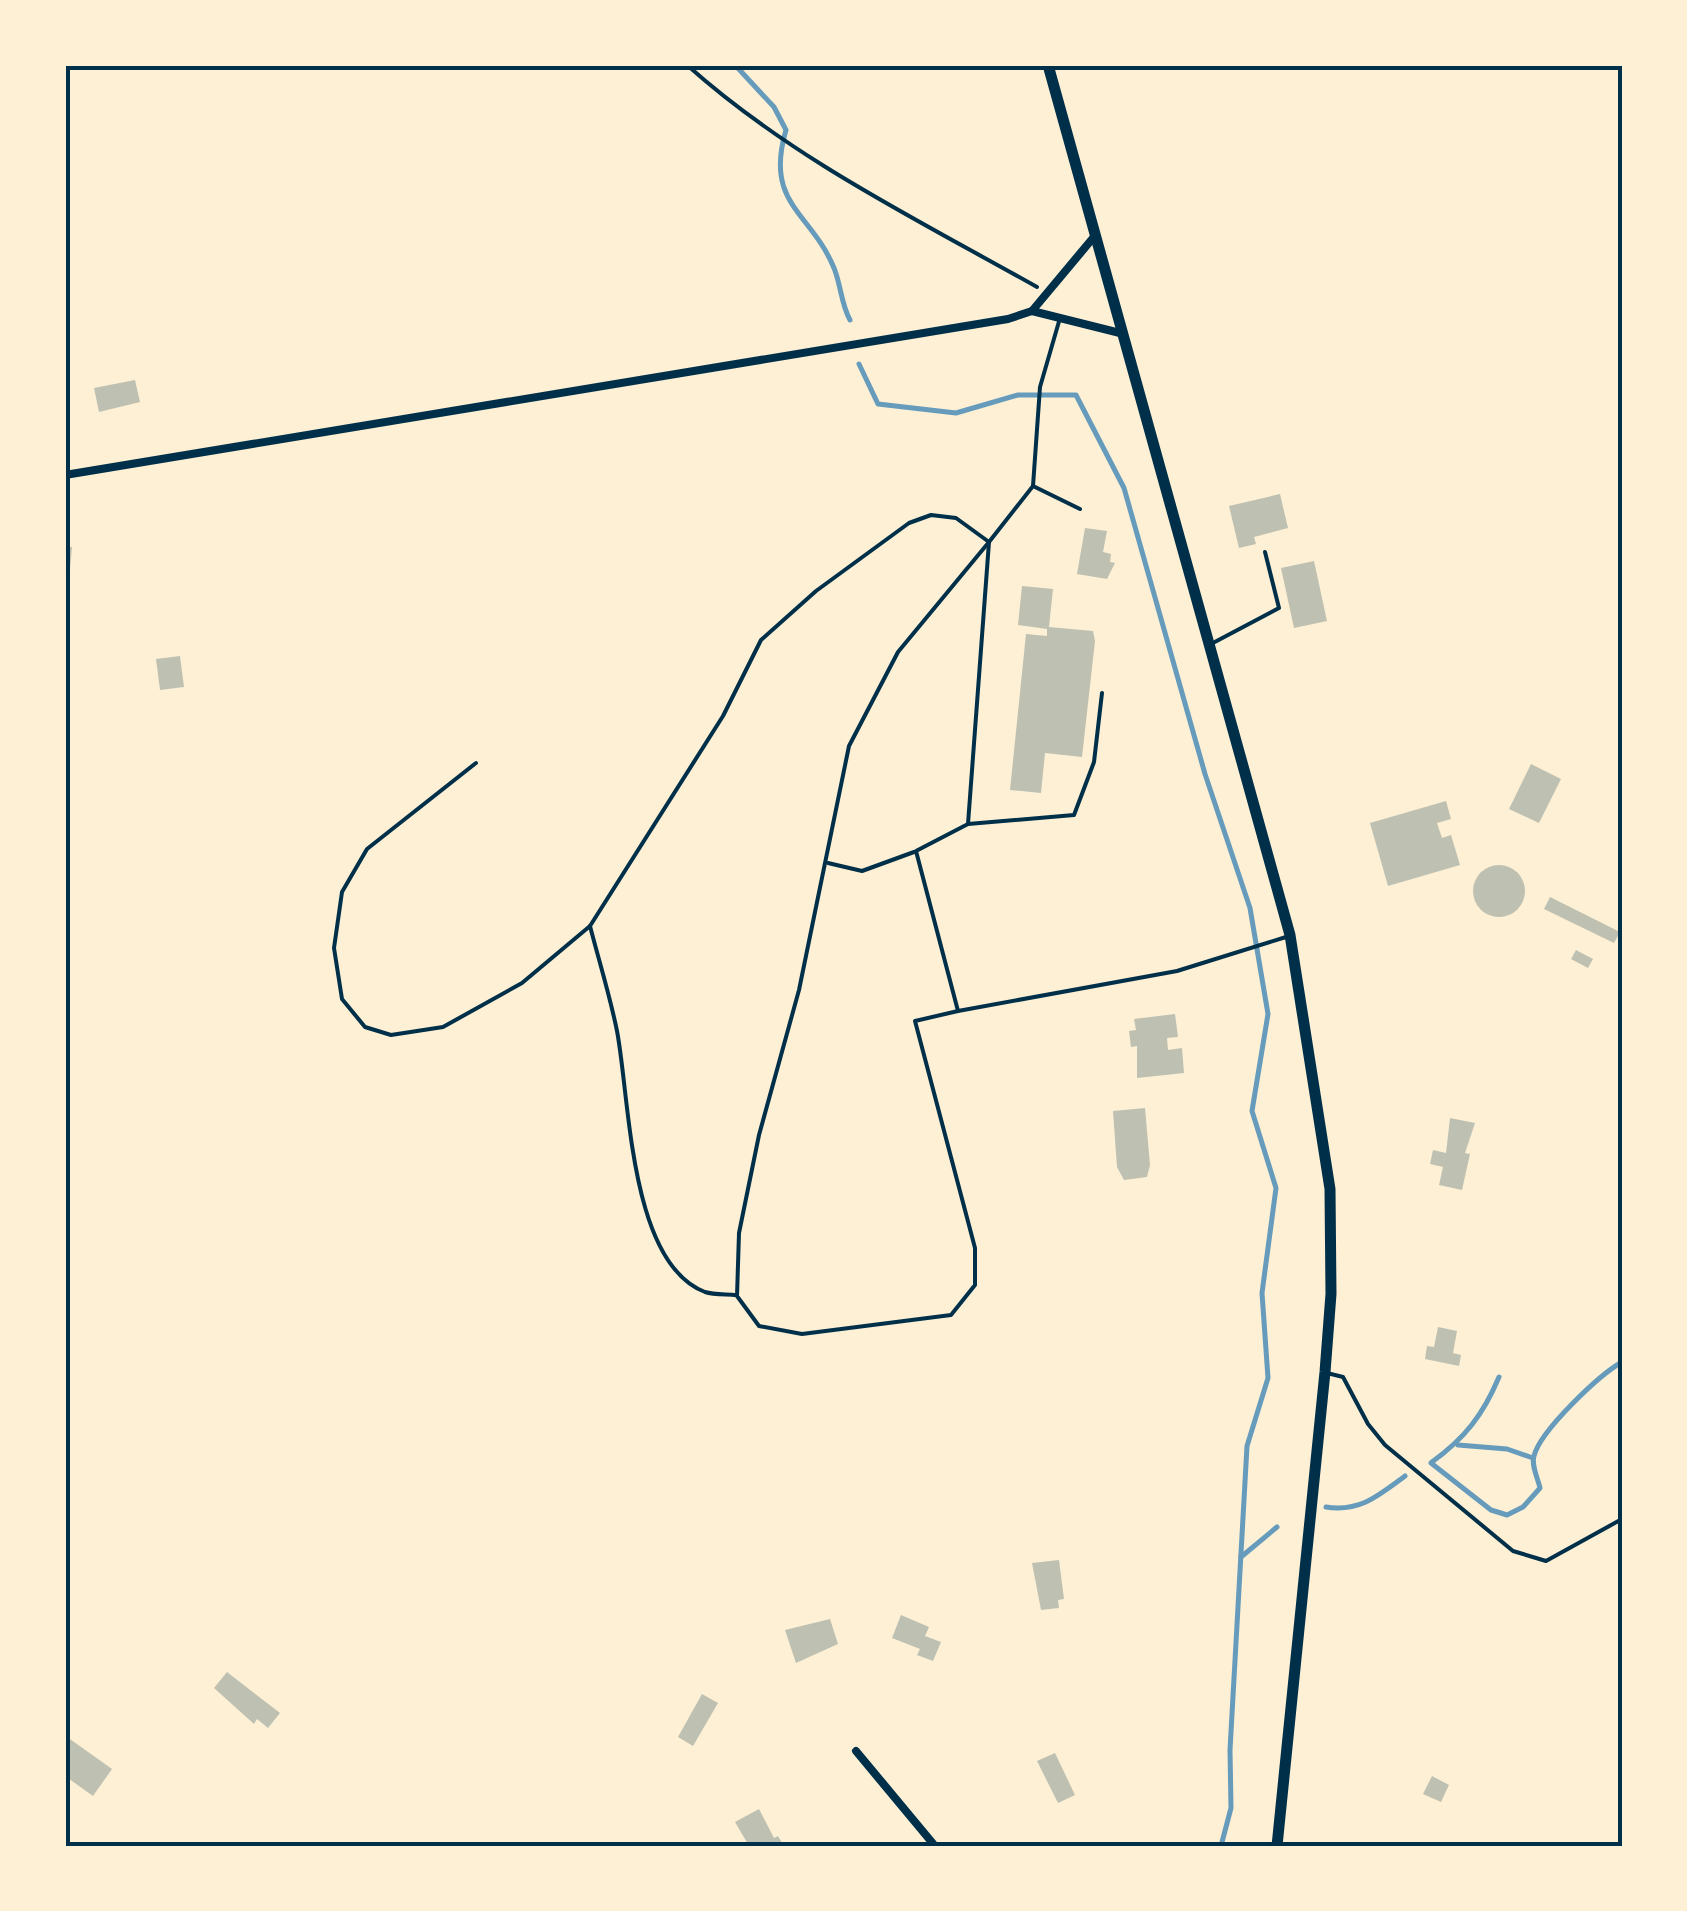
<svg xmlns="http://www.w3.org/2000/svg" width="1687" height="1911" font-family="Cabin,sans-serif">
<rect width="100%" height="100%" fill="#fdf0d5"/>
<g fill="none" stroke-linecap="round" stroke-linejoin="round">
<g stroke="#669bbc" stroke-width="5">
<path d="M735,65L774,107L786,130C764,204 811,212 834,268C841,285 841,304 850,320"/>
<polyline points="859,364 878,404 956,413 1018,395 1076,395 1124,488 1205,774 1250,908 1268,1014 1252,1111 1276,1188 1262,1293 1268,1378 1247,1446 1230,1750 1231,1808 1221,1846"/>
<polyline points="1458,1445 1507,1449 1533,1458"/>
<path d="M1432,1462C1465,1438 1483,1415 1499,1377"/>
<path d="M1431,1463L1491,1510L1507,1515L1523,1507L1540,1488C1538,1479 1531,1465 1534,1456C1540,1431 1599,1375 1622,1362"/>
<path d="M1326,1507C1360,1512 1378,1496 1405,1476"/>
<polyline points="1241,1557 1277,1527"/>
</g>
</g>
<g fill="#bec0b2">
<polygon points="135,380 140,402 99,412 94,388"/>
<polygon points="1280,494 1288,528 1254,537 1256,544 1239,548 1229,506"/>
<polygon points="1085,528 1107,531 1103,552 1111,554 1110,562 1115,563 1107,579 1077,574"/>
<polygon points="65,547 72,547 69,579 65,579"/>
<polygon points="1314,561 1327,621 1294,628 1281,568"/>
<polygon points="1022,586 1053,589 1049,627 1093,631 1095,641 1082,757 1045,753 1041,793 1010,790 1026,634 1047,636 1047,629 1018,625"/>
<polygon points="180,656 184,687 160,690 156,659"/>
<polygon points="1531,764 1561,779 1539,823 1509,809"/>
<polygon points="1446,801 1451,819 1437,823 1442,838 1451,835 1460,865 1388,886 1370,823"/>
<circle cx="1499" cy="891" r="26"/>
<polygon points="1550,897 1620,932 1614,943 1544,909"/>
<polygon points="1576,950 1593,959 1588,968 1571,959"/>
<polygon points="1175,1014 1178,1037 1167,1038 1168,1050 1182,1048 1184,1073 1137,1078 1137,1046 1131,1047 1129,1031 1136,1030 1134,1019"/>
<polygon points="1145,1108 1150,1165 1147,1177 1124,1180 1117,1167 1113,1111"/>
<polygon points="1450,1118 1475,1123 1465,1153 1470,1154 1462,1190 1439,1185 1443,1167 1430,1164 1433,1150 1446,1153"/>
<polygon points="1438,1327 1457,1331 1453,1353 1461,1355 1459,1366 1425,1359 1427,1346 1434,1347"/>
<polygon points="1059,1560 1064,1599 1058,1600 1059,1608 1041,1610 1032,1563"/>
<polygon points="901,1615 929,1627 925,1636 941,1642 933,1661 917,1655 920,1649 892,1638"/>
<polygon points="830,1619 838,1644 796,1663 785,1630"/>
<polygon points="227,1672 280,1713 268,1728 257,1719 254,1724 214,1688"/>
<polygon points="702,1694 718,1703 693,1746 678,1737"/>
<polygon points="67,1737 112,1769 93,1796 65,1776"/>
<polygon points="1055,1753 1075,1795 1058,1803 1037,1761"/>
<polygon points="1432,1776 1449,1785 1441,1802 1423,1794"/>
<polygon points="759,1809 774,1838 778,1836 784,1846 749,1846 735,1822"/>
</g>
<g fill="none" stroke-linecap="round" stroke-linejoin="round">
<path stroke="#003049" stroke-width="4" d="M687,65C791,158 916,219 1037,287"/>
<g stroke="#003049" stroke-width="4">
<polyline points="1060,318 1040,387 1033,486 989,542 968,824 916,851 958,1011 1177,971 1286,937"/>
<polyline points="1033,486 1080,509"/>
<polyline points="1211,644 1279,608 1265,552"/>
<polyline points="476,763 367,849 342,892 334,948 342,999 365,1027 391,1035 443,1027 522,983 590,926 723,716 761,640 816,591 909,523 931,515 956,518 989,542 898,652 849,746 799,990 759,1135 739,1233 737,1296 759,1326 802,1334 951,1315 975,1285 975,1248 915,1021 958,1011"/>
<polyline points="968,824 1074,815 1094,762 1102,693"/>
<polyline points="828,863 862,871 914,852"/>
<path d="M590,926C599,961 610,996 617,1031C630,1098 629,1263 705,1292C714,1295 727,1294 736,1295"/>
<polyline points="1327,1373 1343,1377 1368,1424 1385,1445 1513,1551 1546,1561 1622,1519"/>
</g>
<g stroke="#003049" stroke-width="8">
<polyline points="1032,311 1120,333"/>
<polyline points="65,475 1008,319 1032,311 1093,238"/>
<polyline points="856,1751 935,1846"/>
</g>
<polyline stroke="#003049" stroke-width="11" points="1048,65 1290,935 1330,1189 1331,1294 1325,1372 1277,1846"/>
</g>
<rect width="1687" height="1911" fill="none" stroke="#fdf0d5" stroke-width="135"/>
<rect x="68" y="68" width="1552" height="1776" fill="none" stroke="#003049" stroke-width="4"/>
</svg>
